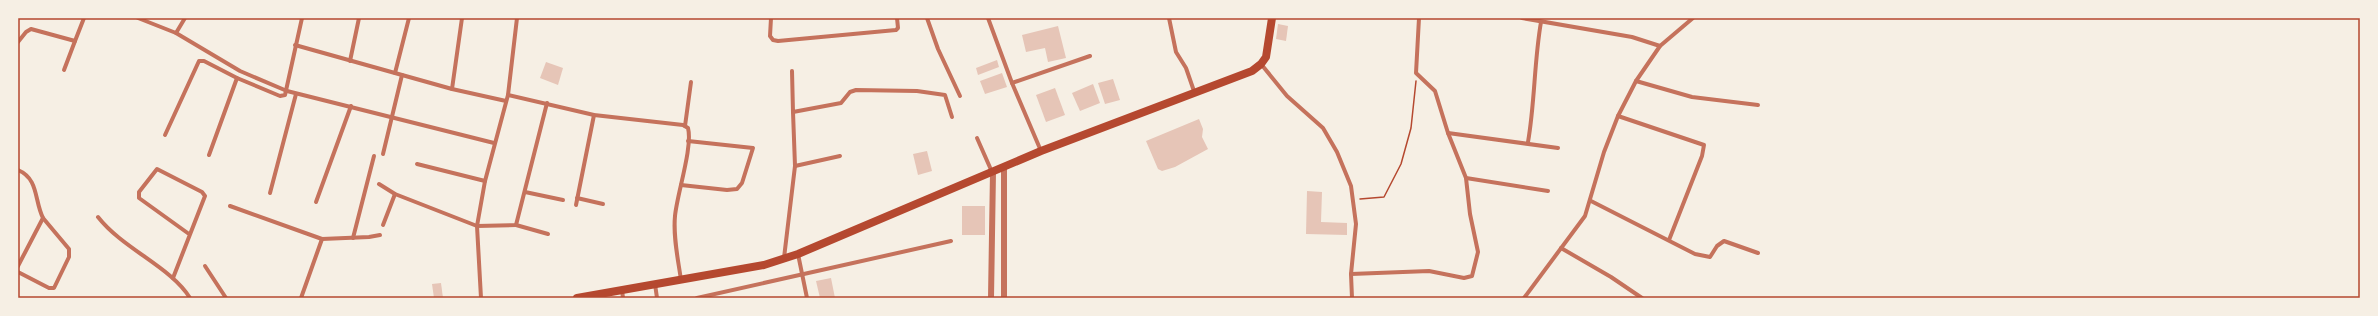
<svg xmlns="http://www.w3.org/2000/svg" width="2378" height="316" font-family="'DejaVu Sans',sans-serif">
<rect width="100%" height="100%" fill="#f6efe4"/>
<g fill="#e6c5b7">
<polygon points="1278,24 1288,26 1286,41 1276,39"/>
<polygon points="1058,26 1066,58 1048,62 1045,48 1026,52 1022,35"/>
<polygon points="997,60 999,67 978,75 976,68"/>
<polygon points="546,62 563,68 558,85 540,78"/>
<polygon points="1002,73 1007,87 985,94 980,81"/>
<polygon points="1113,79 1120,100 1105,104 1098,83"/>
<polygon points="1093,84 1100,103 1080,111 1072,93"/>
<polygon points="1055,88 1065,115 1046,122 1036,95"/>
<polygon points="1199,119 1203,129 1202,137 1208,149 1175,167 1162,171 1158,169 1146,141"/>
<polygon points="927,151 932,171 918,175 913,154"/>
<polygon points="1307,191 1322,192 1321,222 1347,223 1347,235 1306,234"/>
<rect x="962" y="206" width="23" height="29"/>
<polygon points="831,278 835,298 820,298 816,281"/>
<polygon points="441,283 443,298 434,298 432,284"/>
</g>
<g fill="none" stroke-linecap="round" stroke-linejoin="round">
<polyline stroke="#b5482f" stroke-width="1.5" points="1360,199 1384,197 1401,164 1411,128 1416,81"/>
<g stroke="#c5725c" stroke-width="4">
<polyline points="138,18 176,33 240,71 287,91 494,143"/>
<polyline points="771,18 770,36 773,40 778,41 896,30 898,28 897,18"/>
<polyline points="927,18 938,49 960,96"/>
<polyline points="988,18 1012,83 1041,151"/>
<polyline points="1169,18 1176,52 1186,68 1195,94"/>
<polyline points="1419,18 1416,73 1435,91 1448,133 1466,178 1548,191"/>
<polyline points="1522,18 1632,37 1660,46"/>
<polyline points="176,33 185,18"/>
<polyline points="18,42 26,32 31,29 75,41 84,18"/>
<polyline points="295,45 452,89 506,101"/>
<polyline points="350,61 359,18"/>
<polyline points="1261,64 1287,96 1323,128 1337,152 1351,186 1356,224 1351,274 1352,298"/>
<polyline points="64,70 75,41"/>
<polyline points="792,71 793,112 841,103 850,92 856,90 917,91 945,95 952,117"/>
<polyline points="395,73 409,18"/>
<polyline points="1636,81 1692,97 1758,105"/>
<polyline points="1012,83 1090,56"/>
<polyline points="452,89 462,18"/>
<path d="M508,95L594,115L683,125L688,128C693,147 677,194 675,216C673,237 678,259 681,280"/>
<polyline points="1618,116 1704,145 1702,156 1669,240"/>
<polyline points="685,126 691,82"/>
<polyline points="1448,133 1558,148"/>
<polyline points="165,135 199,61 204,61 237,78"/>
<polyline points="977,138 992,172"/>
<path d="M1528,142C1535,102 1534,62 1541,22"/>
<polyline points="383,154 402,75"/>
<polyline points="209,155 237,78 280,96 285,95 302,18"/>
<polyline points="417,164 485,181"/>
<polyline points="795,166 840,156"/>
<path d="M18,170C39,179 34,200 43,218L18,266"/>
<polyline points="379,184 395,194 477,226 516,225 547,103"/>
<polyline points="681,185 727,190 737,189 742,183 753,148 688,141"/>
<polyline points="525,192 563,200"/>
<polyline points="270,193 296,94"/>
<polyline points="577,198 603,204"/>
<polyline points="1591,201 1695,254 1710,257 1717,246 1724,241 1758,253"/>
<polyline points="316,202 351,106"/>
<polyline points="576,205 594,115"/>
<polyline points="230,206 322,239 369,237 380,235"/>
<path d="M98,217C123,249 171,267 190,298"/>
<polyline points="383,225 395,194"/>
<polyline points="516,225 548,234"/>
<polyline points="353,238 374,156"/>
<polyline points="1561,248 1611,277 1642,298"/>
<polyline points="798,254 807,298"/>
<polyline points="784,258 795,166 793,112"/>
<polyline points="205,266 226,298"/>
<polyline points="18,272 49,288 54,288 69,257 69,249 43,218"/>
<polyline points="1351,274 1429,271 1464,278 1472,276 1478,252 1470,214 1466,178"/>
<polyline points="173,278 205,196 202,192 157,169 139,192 139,198 189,234"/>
<polyline points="655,284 657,298"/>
<polyline points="622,290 623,298"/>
<polyline points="301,298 322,239"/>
<polyline points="481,298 477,226 485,181 508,95 517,18"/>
<polyline points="697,298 951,241"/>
<polyline points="1524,298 1585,216 1604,152 1618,116 1636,81 1660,46 1693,18"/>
</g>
<g stroke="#c5725c" stroke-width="6">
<polyline points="991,298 993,172"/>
<polyline points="1004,298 1004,167"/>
</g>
<polyline stroke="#b5482f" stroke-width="8" points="577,298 764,265 798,254 1041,151 1252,71 1261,64 1266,57 1272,18"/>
</g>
<rect width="2378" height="316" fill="none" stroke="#f6efe4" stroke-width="38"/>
<rect x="19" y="19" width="2340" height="278" fill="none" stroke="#b5482f" stroke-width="1.5"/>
</svg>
